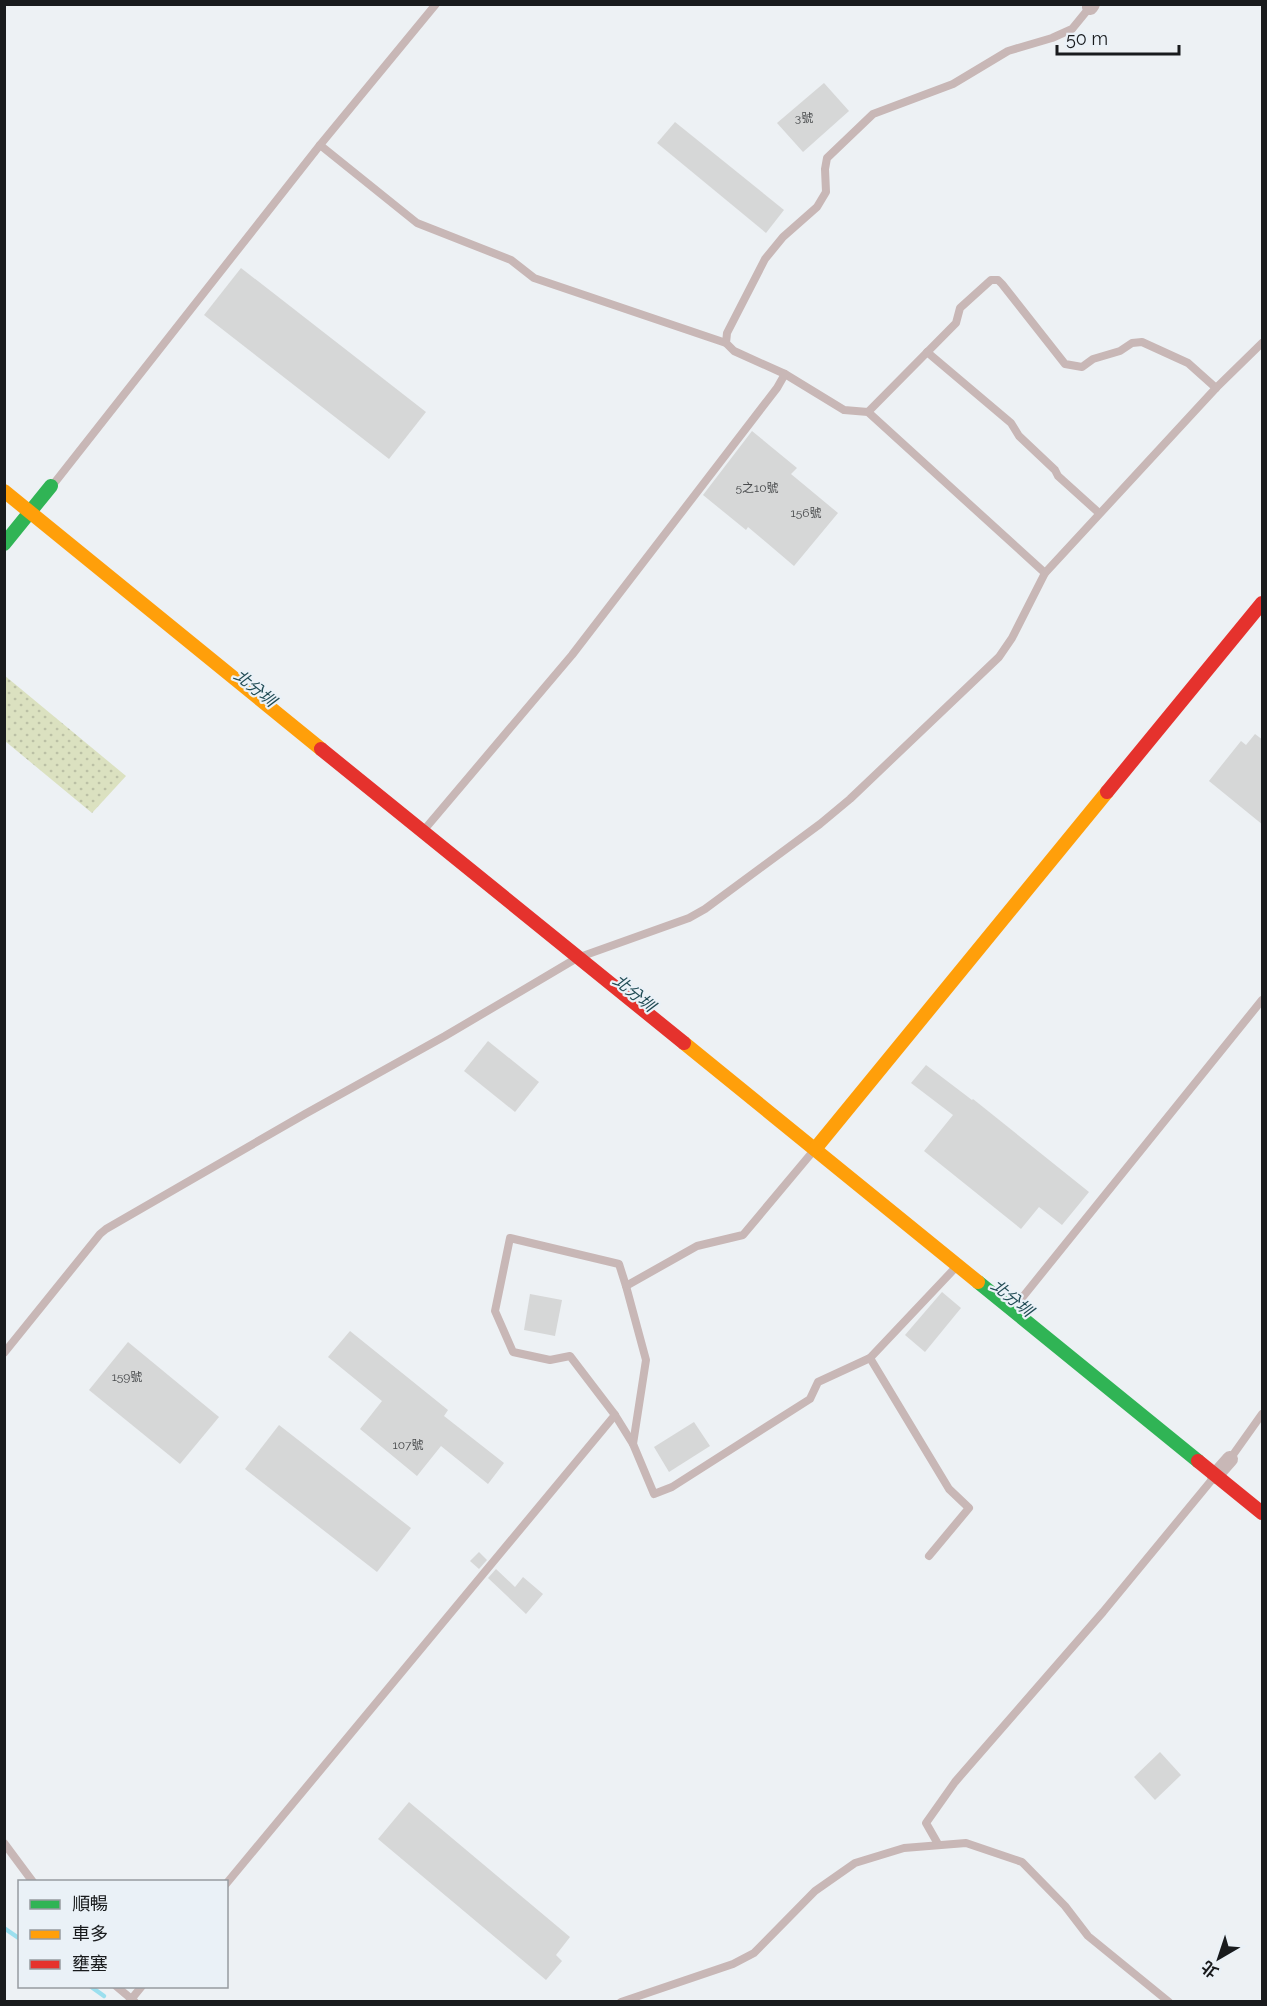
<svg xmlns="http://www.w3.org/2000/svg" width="1267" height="2006" font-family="Raleway,'Noto Sans TC',sans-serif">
<defs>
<pattern id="grass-dots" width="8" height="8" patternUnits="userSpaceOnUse" patternTransform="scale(1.5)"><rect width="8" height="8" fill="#dbe1c0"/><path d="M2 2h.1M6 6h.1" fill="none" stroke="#bbc0a5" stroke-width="1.8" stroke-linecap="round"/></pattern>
</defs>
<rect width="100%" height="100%" fill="#edf1f4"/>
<polygon fill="url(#grass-dots)" points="4,675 126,776 92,813 5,741"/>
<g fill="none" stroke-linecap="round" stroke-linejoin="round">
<g stroke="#9bdfee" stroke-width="4.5">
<polyline points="4,1928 20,1939"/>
<polyline points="90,1986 104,1996"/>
</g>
</g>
<g fill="#d6d7d7">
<polygon points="824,83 849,111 803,152 777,123"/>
<polygon points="675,122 784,210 766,233 657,143"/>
<polygon points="241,268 426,412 389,459 204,315"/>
<polygon points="752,431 797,468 791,474 838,513 794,566 748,527 746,530 703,495"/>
<polygon points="1255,734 1263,740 1263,825 1209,781 1241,741 1246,745"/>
<polygon points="488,1041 539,1082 515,1112 464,1071"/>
<polygon points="926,1065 972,1100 973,1099 1089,1192 1062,1225 1039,1207 1021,1229 924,1151 953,1115 911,1083"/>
<polygon points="942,1292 961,1308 925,1352 905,1335"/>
<polygon points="530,1294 562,1300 555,1336 524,1330"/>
<polygon points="350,1331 448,1410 444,1416 504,1463 488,1484 441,1446 417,1476 360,1429 382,1401 328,1357"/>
<polygon points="128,1342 219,1417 180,1464 89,1390"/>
<polygon points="694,1422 710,1446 669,1472 654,1447"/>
<polygon points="279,1425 411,1528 377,1572 245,1469"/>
<polygon points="479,1552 487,1560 479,1569 470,1561"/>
<polygon points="496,1569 515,1587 523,1577 543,1594 526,1614 488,1578"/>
<polygon points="1160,1752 1181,1775 1155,1800 1134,1777"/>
<polygon points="409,1802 570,1937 556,1955 562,1961 546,1980 378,1839"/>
</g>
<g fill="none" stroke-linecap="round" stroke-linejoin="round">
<g stroke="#c8b7b6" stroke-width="8">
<polyline points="320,145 417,223 511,260 534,278 726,343"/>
<polyline points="927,352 1011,423 1019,436 1055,470 1058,476 1099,513"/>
<polyline points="785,374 844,410 868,412 1045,573"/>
<polyline points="868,412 956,323 960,308 991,280 998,280 1002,284 1065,364 1082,367 1093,359 1120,351 1132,343 1142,342 1188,363 1216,388"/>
<polyline points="52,486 320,145 436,4"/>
<polyline points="424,830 572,655 777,388 785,374 734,351 726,343 727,333 765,259 783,237 817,207 826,192 825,169 827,158 873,114 953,84 1008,51 1052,38 1072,29 1090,7 1088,5"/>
<polyline points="626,1286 646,1360 633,1444 654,1494 672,1487 810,1399 818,1382 870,1358 957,1266"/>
<polyline points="1013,1309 1262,1000"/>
<polyline points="4,1353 100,1234 106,1229 305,1114 445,1036 577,958 689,918 705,909 820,824 850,799 999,657 1012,638 1045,573 1216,388 1262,343"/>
<polyline points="870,1358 949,1489 969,1508 929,1556"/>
<polyline points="615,1415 633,1444"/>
<polyline points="1230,1459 1262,1414"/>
<polyline points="4,1843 33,1882"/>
<polyline points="938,1844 926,1823 955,1782 1103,1612 1215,1476"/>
<polyline points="226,1884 615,1415 570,1356 550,1360 513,1352 495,1311 510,1238 619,1264 626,1286 697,1246 743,1235 815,1149"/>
<polyline points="116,1986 135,2002"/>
<polyline points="129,2002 142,1986"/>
<polyline points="621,2002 733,1964 754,1953 815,1891 855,1863 904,1848 966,1843 1022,1862 1065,1906 1088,1936 1169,2002"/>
</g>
<g stroke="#c8b7b6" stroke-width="16">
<polyline points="1090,7 1092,4"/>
<polyline points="1215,1476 1230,1459"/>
</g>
<g stroke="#30b455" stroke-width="14">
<polyline points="4,544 51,486"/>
<polyline points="978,1282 1198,1461"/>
</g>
<g stroke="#ff9f0a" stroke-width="14">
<polyline points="4,491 321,749"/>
<polyline points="684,1043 978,1282"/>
<polyline points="815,1149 1107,792"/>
</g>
<g stroke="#e5322d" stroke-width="14">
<polyline points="321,749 684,1043"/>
<polyline points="1107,792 1262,603"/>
<polyline points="1198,1461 1262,1513"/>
</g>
</g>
<g text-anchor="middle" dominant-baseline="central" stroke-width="4.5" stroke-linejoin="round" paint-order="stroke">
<g font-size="12" fill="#484a4c">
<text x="804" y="118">3號</text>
<text x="757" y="488">5之10號</text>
<text x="806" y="513">156號</text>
<text x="127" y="1377">159號</text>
<text x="408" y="1445">107號</text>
</g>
<g font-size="16" font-style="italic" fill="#214c55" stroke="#eaf1f7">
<text transform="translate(255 688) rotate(39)">北分圳</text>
<text transform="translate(634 993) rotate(39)">北分圳</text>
<text transform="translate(1012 1298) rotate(39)">北分圳</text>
</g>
</g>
<rect width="1267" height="2006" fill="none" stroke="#191b1d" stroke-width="12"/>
<rect x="18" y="1880" width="210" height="108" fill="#eaf1f7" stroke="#969ba0" stroke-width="1.5"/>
<rect x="30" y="1900" width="30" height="9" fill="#30b455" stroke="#969ba0" stroke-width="1.5"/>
<text x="72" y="1910" font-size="18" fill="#191b1d">順暢</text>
<rect x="30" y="1930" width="30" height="9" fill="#ff9f0a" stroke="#969ba0" stroke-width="1.5"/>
<text x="72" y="1940" font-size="18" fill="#191b1d">車多</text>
<rect x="30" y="1960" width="30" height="9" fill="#e5322d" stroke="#969ba0" stroke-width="1.5"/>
<text x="72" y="1970" font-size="18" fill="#191b1d">壅塞</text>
<g transform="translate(1219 1958) rotate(219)" stroke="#eaf1f7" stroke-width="4.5" paint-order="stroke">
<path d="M0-4.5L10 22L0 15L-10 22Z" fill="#191b1d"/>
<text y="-9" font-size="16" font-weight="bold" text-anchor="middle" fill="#191b1d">北</text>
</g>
<path d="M1057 45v9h122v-9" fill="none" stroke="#191b1d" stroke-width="3"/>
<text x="1066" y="45" font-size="18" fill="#191b1d" stroke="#eaf1f7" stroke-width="4.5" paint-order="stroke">50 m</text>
</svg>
